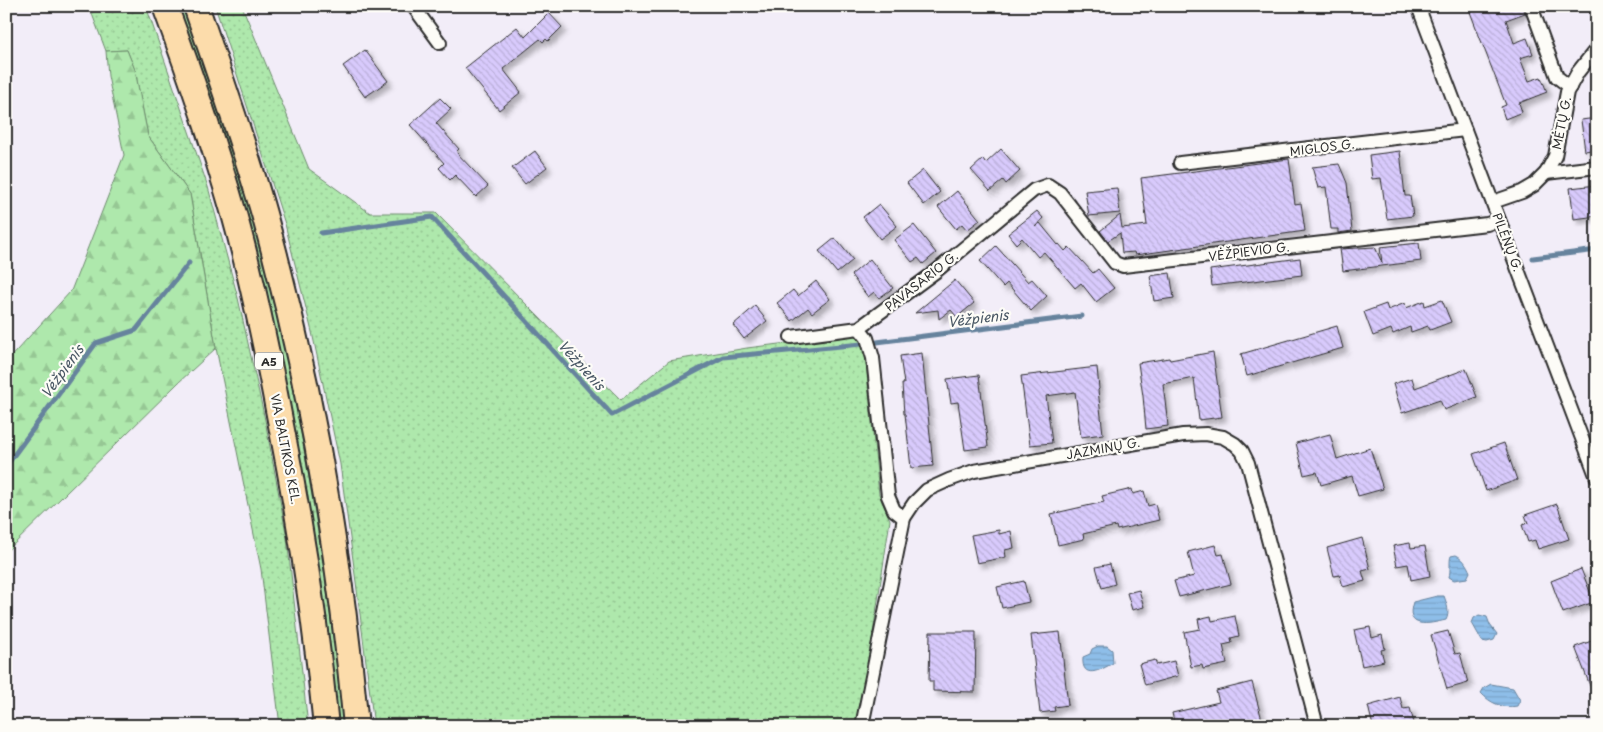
<svg xmlns="http://www.w3.org/2000/svg" width="1603" height="732" font-family="'Playpen Sans',sans-serif">
<defs>
<pattern id="grass-dots" width="8" height="8" patternUnits="userSpaceOnUse" patternTransform="scale(1.25)"><rect width="8" height="8" fill="#aee8ac"/><path d="M2 2h.1M6 6h.1" fill="none" stroke="#96c794" stroke-width="1.8" stroke-linecap="round"/></pattern>
<pattern id="forest-firs" width="22" height="20" patternUnits="userSpaceOnUse" patternTransform="scale(1.25)"><rect width="22" height="20" fill="#aee8ac"/><path d="M5 1l3.5 6h-7zM16 11l3.5 6h-7z" fill="#96c794"/></pattern>
<pattern id="water-rules" width="6" height="5" patternUnits="userSpaceOnUse" patternTransform="scale(1.25)"><rect width="6" height="5" fill="#8ebee9"/><path d="M0 2.5h6" fill="none" stroke="#7ba3c8"/></pattern>
<pattern id="building-back-hatch" width="6" height="6" patternUnits="userSpaceOnUse" patternTransform="scale(1.25)"><rect width="6" height="6" fill="#d8cafc"/><path d="M-1 5l2 2M0 0l6 6M5-1l2 2" fill="none" stroke="#baaed8"/></pattern>
<filter id="shadow"><feDropShadow dx="4.5" dy="4.5" stdDeviation="2.5" flood-color="#0004"/></filter>
</defs>
<rect width="100%" height="100%" fill="#f2edf8"/>
<filter id="ink" filterUnits="userSpaceOnUse"><feTurbulence type="fractalNoise" baseFrequency=".02" numOctaves="2"/><feDisplacementMap in="SourceGraphic" scale="10" xChannelSelector="R" yChannelSelector="G"/><feConvolveMatrix kernelMatrix="1 2 1 2 8 2 1 2 1" color-interpolation-filters="sRGB"/></filter>
<g filter="url(#ink)">
<g fill="url(#grass-dots)" stroke="#6c8a6c">
<polygon points="89,6 146,6 208,187 238,298 265,420 287,538 308,726 280,726 261,569 216,348 190,194 148,136 135,70 127,50 106,51"/>
<path d="M174,6H182C212,89 241,176 265,261C280,319 291,379 302,438C319,533 334,629 343,726H337L309,516L285,381L260,265L246,220Z"/>
<polygon points="215,6 242,6 309,169 370,213 436,213 621,400 669,361 747,348 859,334 863,343 865,353 879,494 890,520 859,726 374,726 356,582 340,464 312,332 285,224"/>
</g>
<polygon fill="url(#forest-firs)" stroke="#6c8a6c" points="127,50 135,70 148,136 190,194 216,348 178,383 6,552 6,362 71,291 124,155 108,76 106,51"/>
<g fill="url(#water-rules)" stroke="#66839d">
<path d="M1456,555C1463,558 1467,565 1470,572L1467,578L1454,580L1449,577C1451,571 1449,560 1451,556Z"/>
<path d="M1437,596H1444C1447,604 1450,613 1446,620C1429,624 1404,630 1413,602Z"/>
<polygon points="1479,615 1487,617 1490,625 1497,634 1494,640 1487,642 1482,641 1472,623 1474,618"/>
<path d="M1098,646H1107L1112,650L1113,663C1101,670 1081,681 1083,657L1090,654L1092,649Z"/>
<path d="M1491,684L1513,688L1520,700L1517,706C1503,709 1490,703 1481,693L1484,688Z"/>
</g>
<g fill="none" stroke-linecap="round" stroke-linejoin="round">
<g stroke="#66839d" stroke-width="5">
<polyline points="321,233 432,217 612,415 723,357 862,344"/>
<polyline points="1533,258 1597,250"/>
<polyline points="877,342 1082,316"/>
<polyline points="6,466 96,343 136,330 189,263"/>
</g>
</g>
<g fill="url(#building-back-hatch)" stroke="#2b2b2b" filter="url(#shadow)">
<polygon points="1478,6 1523,6 1525,13 1506,20 1514,43 1527,38 1533,54 1520,58 1529,81 1541,77 1547,92 1519,103 1522,112 1505,119 1501,107 1506,105 1470,12 1479,9"/>
<polygon points="549,13 562,27 548,41 546,39 543,42 540,39 503,69 521,92 499,110 465,68 517,27 525,37"/>
<polygon points="365,50 388,81 365,97 343,66"/>
<polygon points="440,98 451,109 436,123 459,149 456,152 488,186 476,197 455,175 450,180 439,168 444,163 410,125"/>
<polygon points="1597,118 1597,149 1585,151 1581,120"/>
<polygon points="1001,149 1020,171 1006,184 1003,180 990,191 971,170 983,159 986,163"/>
<polygon points="535,151 547,167 525,184 512,168"/>
<polygon points="1400,151 1405,196 1410,196 1413,216 1387,219 1381,178 1372,179 1369,155"/>
<polygon points="1289,159 1295,204 1301,203 1305,231 1135,255 1134,252 1122,253 1120,233 1108,241 1100,231 1120,215 1122,228 1147,225 1141,178"/>
<polygon points="1339,164 1347,183 1352,231 1338,233 1338,229 1331,229 1326,187 1318,188 1312,167"/>
<polygon points="923,170 940,192 924,205 907,183"/>
<polygon points="1597,185 1597,216 1574,219 1570,188"/>
<polygon points="1117,188 1120,213 1089,216 1085,191"/>
<polygon points="957,191 980,220 967,230 962,224 956,229 938,207"/>
<polygon points="879,204 897,226 880,239 863,217"/>
<polygon points="1037,211 1043,218 1035,227 1040,223 1058,245 1059,244 1065,251 1069,247 1093,273 1098,269 1114,288 1096,302 1081,283 1075,288 1044,252 1038,257 1022,238 1016,244 1008,234"/>
<polygon points="914,225 936,253 923,264 918,258 912,262 894,240"/>
<polygon points="835,238 853,260 837,273 819,251"/>
<polygon points="1419,243 1421,261 1343,271 1340,249 1375,247 1382,263 1380,247"/>
<polygon points="996,246 1028,282 1032,279 1047,296 1031,311 1007,283 1003,287 980,261"/>
<polygon points="1300,258 1302,275 1212,286 1210,270"/>
<polygon points="870,259 893,288 879,298 874,292 868,297 851,275"/>
<polygon points="1170,273 1174,298 1154,301 1150,276"/>
<polygon points="955,280 974,303 957,317 951,310 939,319 938,310 915,313"/>
<polygon points="816,281 830,299 812,313 808,308 792,321 777,303 793,290 798,296"/>
<polygon points="1442,300 1451,322 1430,330 1428,326 1411,332 1410,327 1393,334 1391,329 1373,336 1364,312 1386,304 1388,310 1405,303 1406,308 1424,301 1425,306"/>
<polygon points="755,306 767,321 744,339 733,325"/>
<polygon points="1337,326 1343,348 1247,376 1241,354"/>
<polygon points="1213,352 1222,417 1199,420 1194,378 1163,384 1168,426 1146,429 1143,396 1138,363 1169,358 1170,360"/>
<polygon points="922,353 933,466 911,468 905,414 904,414 902,384 904,384 900,356"/>
<polygon points="1097,367 1099,389 1098,390 1103,434 1081,437 1075,392 1046,396 1052,443 1030,445 1021,376"/>
<polygon points="1466,369 1477,397 1444,410 1440,400 1402,413 1393,384 1412,378 1415,388"/>
<polygon points="979,375 988,447 965,450 958,402 951,403 947,379"/>
<polygon points="1330,434 1337,459 1370,448 1383,489 1358,496 1352,476 1321,485 1317,472 1304,475 1296,443"/>
<polygon points="1504,443 1517,480 1486,491 1473,454"/>
<polygon points="1132,489 1133,494 1144,491 1148,506 1155,504 1159,520 1117,530 1116,526 1083,534 1084,539 1058,545 1051,514 1104,502 1102,496"/>
<polygon points="1557,504 1569,539 1538,549 1535,540 1528,542 1522,525 1528,523 1525,515"/>
<polygon points="999,530 999,534 1011,531 1014,548 1005,550 1006,557 977,563 971,535"/>
<polygon points="1362,538 1370,569 1362,571 1365,581 1343,587 1340,575 1334,576 1327,548"/>
<polygon points="1410,543 1411,548 1425,546 1430,576 1411,580 1408,564 1397,566 1393,546"/>
<polygon points="1215,545 1218,555 1223,554 1231,584 1179,597 1174,581 1194,576 1188,552"/>
<polygon points="1110,564 1115,584 1102,588 1096,567"/>
<polygon points="1581,569 1594,602 1563,613 1551,581"/>
<polygon points="1024,581 1029,602 1002,608 997,587"/>
<polygon points="1139,590 1144,607 1132,610 1127,593"/>
<polygon points="1211,616 1212,621 1235,616 1239,636 1231,638 1232,643 1223,645 1227,664 1203,669 1202,665 1191,667 1184,632 1200,629 1198,619"/>
<polygon points="1370,627 1372,638 1382,635 1385,649 1381,650 1384,661 1362,666 1354,630"/>
<polygon points="1448,631 1455,654 1460,653 1468,683 1447,689 1431,635"/>
<polygon points="930,632 976,632 975,692 933,691 933,681 929,681"/>
<polygon points="1060,632 1068,705 1054,707 1055,711 1040,713 1031,635"/>
<polygon points="1597,639 1597,701 1596,701 1575,647"/>
<polygon points="1155,660 1157,665 1174,661 1178,676 1145,685 1139,664"/>
<polygon points="1252,682 1262,720 1239,726 1175,726 1172,713 1219,702 1216,691"/>
<polygon points="1400,697 1403,709 1410,708 1414,723 1404,726 1373,726 1368,706"/>
</g>
<g fill="none" stroke-linecap="round" stroke-linejoin="round">
<g stroke="#2b2b2b" stroke-width="16">
<g id="street">
<polyline points="413,6 440,43"/>
<polyline points="1418,6 1597,478"/>
<polyline points="1531,6 1557,77 1570,87"/>
<polyline points="1180,163 1465,130"/>
<polyline points="1546,173 1597,167"/>
<polyline points="1493,202 1522,192 1534,185 1546,173 1555,156 1567,92 1578,72 1597,48"/>
<polyline points="859,328 867,338 873,358 888,496 894,510 904,518"/>
<polyline points="791,337 859,328 935,272 1034,190 1048,185 1060,193 1115,263 1123,266 1487,224 1499,220"/>
<polyline points="862,726 904,518 914,503 927,490 949,480 974,471 1183,435 1206,434 1223,437 1235,444 1242,451 1248,463 1317,726"/>
</g>
</g>
<g stroke="#2b2b2b" stroke-width="28">
<g id="highway">
<path d="M165,6C190,74 214,144 234,214C253,282 267,351 280,420C300,521 316,623 326,726"/>
<path d="M196,6C220,75 244,144 264,214C310,381 340,553 356,726"/>
</g>
</g>
<use href="#street" stroke="#fdfcf7" stroke-width="12"/>
<use href="#highway" stroke="#fcdcab" stroke-width="24"/>
</g>
</g>
<g text-anchor="middle" dominant-baseline="central" stroke-width="4.5" stroke-linejoin="round" paint-order="stroke">
<rect fill="#fdfcf7" stroke="#6a6a68" stroke-width="1" x="255" y="352.5" width="28" height="17" rx="4"/>
<g font-size="11" font-weight="bold" fill="#2b2b2b">
<text x="269" y="361">A5</text>
</g>
<g font-size="12" fill="#2b2b2b" stroke="#fdfcf7">
<text transform="translate(1561 123) rotate(-79)">MĖTŲ G.</text>
<text transform="translate(1322 147) rotate(-7)">MIGLOS G.</text>
<text transform="translate(1508 242) rotate(69)">PILĖNŲ G.</text>
<text transform="translate(1249 251) rotate(-7)">VĖŽPIEVIO G.</text>
<text transform="translate(921 281) rotate(-38)">PAVASARIO G.</text>
<text transform="translate(1103 448) rotate(-10)">JAZMINŲ G.</text>
<text transform="translate(286 449) rotate(79)">VIA BALTIKOS KEL.</text>
</g>
<g font-size="14" font-style="italic" fill="#495764" stroke="#fdfcf7">
<text transform="translate(978 318) rotate(-7)">Vėžpienis</text>
<text transform="translate(582 365) rotate(48)">Vėžpienis</text>
<text transform="translate(62 371) rotate(-54)">Vėžpienis</text>
</g>
</g>
<rect width="1603" height="732" fill="none" stroke="#fdfcf7" stroke-width="25"/>
<rect x="12" y="12" width="1578" height="707" fill="none" stroke="#2b2b2b" stroke-width="2" filter="url(#ink)"/>
</svg>
